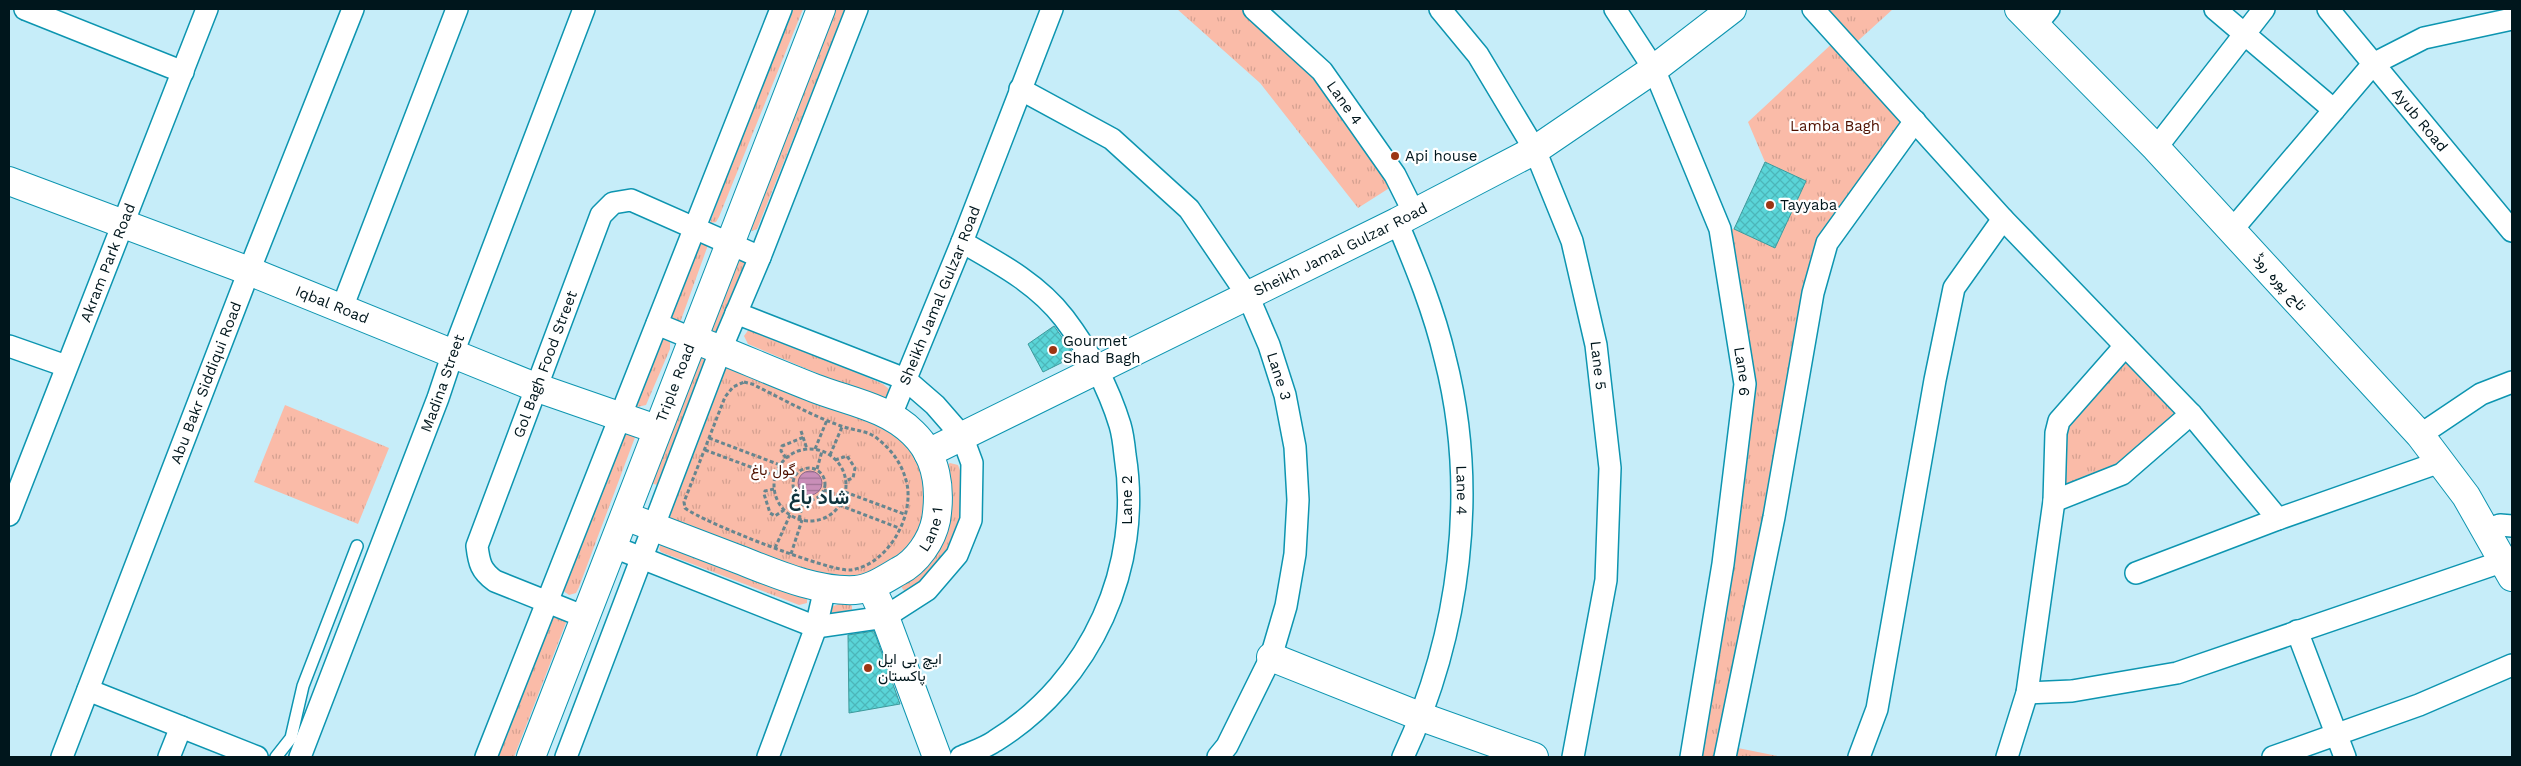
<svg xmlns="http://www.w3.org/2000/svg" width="2521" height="766" font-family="'Work Sans',Vazirmatn,sans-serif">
<defs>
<pattern id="grass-tufts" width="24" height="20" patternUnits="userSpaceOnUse" patternTransform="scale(1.25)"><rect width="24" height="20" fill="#fabba8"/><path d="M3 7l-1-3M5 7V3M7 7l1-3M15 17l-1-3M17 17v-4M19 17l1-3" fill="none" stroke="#d4a090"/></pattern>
<pattern id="water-rules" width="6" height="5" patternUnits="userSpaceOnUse" patternTransform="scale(1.25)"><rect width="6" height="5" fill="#c98eb8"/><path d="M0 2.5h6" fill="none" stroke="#a17395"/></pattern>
<pattern id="building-cross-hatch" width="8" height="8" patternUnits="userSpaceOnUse" patternTransform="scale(1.25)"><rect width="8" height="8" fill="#5ad5d8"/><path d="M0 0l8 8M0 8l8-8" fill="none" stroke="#4cb6b9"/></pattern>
</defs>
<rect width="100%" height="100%" fill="#c6edf9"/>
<g fill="url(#grass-tufts)">
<polygon points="787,9 803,9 719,217 716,222 710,223"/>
<polygon points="827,9 845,9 757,229 749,232 747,231"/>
<polygon points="1177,9 1244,9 1316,71 1391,187 1358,208 1260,83"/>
<polygon points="1813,9 1893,9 1849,49 1915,121 1827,243 1728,746 1783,757 1691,757 1745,384 1720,229 1734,229 1775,248 1806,181 1765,162 1748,122 1838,38"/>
<polygon points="696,239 708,245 681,320 678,323 667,321"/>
<polygon points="743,253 747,264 720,334 708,332 728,263"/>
<polygon points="749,329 757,330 883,384 889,389 886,398 878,399 748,344 744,336"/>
<polygon points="663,338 670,340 670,349 646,405 637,407 633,403"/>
<polygon points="2125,346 2191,414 2122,474 2054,501 2056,433"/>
<polygon points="701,356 708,360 658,485 649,483 695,358"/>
<polygon points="722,358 873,419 908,445 922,471 926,501 920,530 909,549 888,570 834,584 664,518"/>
<polygon points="285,405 389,448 358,524 254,482"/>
<polygon points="622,426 637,432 579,587 576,593 569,595 562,590"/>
<polygon points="950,463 958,465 961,473 962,522 959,537 913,592 905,592 900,585 947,465"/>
<polygon points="661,543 807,597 807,603 799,605 661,552 659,549"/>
<polygon points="847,601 852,606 852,612 828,616 828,608"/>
<polygon points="547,613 567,620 514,757 492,757"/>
</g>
<circle fill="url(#water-rules)" stroke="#8d6a89" cx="810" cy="483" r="12"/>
<g fill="url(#building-cross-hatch)" stroke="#3d9a9c">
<polygon points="1765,162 1806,181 1775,248 1734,229"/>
<polygon points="1054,326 1075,356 1043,372 1028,344"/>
<polygon points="874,631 900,704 849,713 848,635"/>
</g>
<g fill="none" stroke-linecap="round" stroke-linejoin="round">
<g stroke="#0d95b0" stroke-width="14">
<polyline id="lane" points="276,757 291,738 303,686 357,546"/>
</g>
<g stroke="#0d95b0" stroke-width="24">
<g id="street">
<polyline points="25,9 183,72"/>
<path id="s1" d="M1254,9L1322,71L1395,175L1414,213"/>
<path id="s2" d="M1440,9L1478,55L1535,150L1572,241L1596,345L1610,468L1606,580L1573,757"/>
<path id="s3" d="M1615,9L1654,69L1720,229L1745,384L1723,564L1691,757"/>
<polyline points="1813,9 2003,219 2191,414 2278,519"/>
<polyline points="2215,9 2334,110"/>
<path id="s4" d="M2328,9L2512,231"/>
<polyline points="2036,25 2049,9"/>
<path id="s5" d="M1020,89L1112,139L1189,209L1248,296L1269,345L1285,395L1295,447L1298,500L1295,554L1286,606L1271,657L1227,746L1218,757"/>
<polyline points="2156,148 2264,9"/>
<path id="s6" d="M1397,222C1416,267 1434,311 1445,358C1479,490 1460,635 1403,757"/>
<polyline points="2232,230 2373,64 2424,38 2512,19"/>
<polyline points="342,308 457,9"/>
<polyline points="657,324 691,338"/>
<polyline points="9,346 66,366"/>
<path id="s7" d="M891,415L962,242L1052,9"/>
<polyline points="2420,435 2481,394 2512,382"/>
<polyline points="2054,501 2122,474 2191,414"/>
<path id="s8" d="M9,515L207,9"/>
<polyline points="2486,530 2500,525 2512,526"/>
<polyline points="614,547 816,627 885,617 927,590 957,555 971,520 972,463 962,436 935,405 905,379 736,313"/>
<polyline points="2136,573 2278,519 2440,462"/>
<path id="s9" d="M585,617L495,581C481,571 479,563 477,546L601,215L613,203L631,200L760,257"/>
<polyline points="2297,631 2345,757"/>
<polyline points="88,690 257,757"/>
<polyline points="2027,693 2072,691 2177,673 2504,561"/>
<path id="s10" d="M62,757L249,271L353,9"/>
<polyline points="169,757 181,727"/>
<path id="s11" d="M300,757L438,398L453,353L584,9"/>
<polyline points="486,757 781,9"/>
<polyline points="566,757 721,349 760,257 857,9"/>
<polyline points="768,757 816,627 825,588"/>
<path d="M961,757C972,752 985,748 995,741C1092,681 1143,566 1125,455C1124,445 1123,435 1120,425C1108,386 1089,351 1064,318C1038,284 999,263 962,242"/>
<polyline points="1725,757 1774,517 1813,293 1827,243 1915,121"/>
<polyline points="1859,757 1877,709 1935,380 1954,288 2003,219"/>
<polyline points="2007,757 2027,693 2054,501 2056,433 2059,421 2125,346"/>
<polyline points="2273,757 2419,705 2512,665"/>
</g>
</g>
<g stroke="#0d95b0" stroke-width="30">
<g id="secondary">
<polyline points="2019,9 2156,148 2420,435 2466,496 2512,577"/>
<path id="s12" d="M9,181L249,271L535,387L656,429"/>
<path id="s13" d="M928,453L1397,222L1535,150L1654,69L1732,9"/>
<path id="s14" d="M625,516C662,530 698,544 735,558C772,572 814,592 855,590C871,589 885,579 899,571C917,562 932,540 936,520C941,489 937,456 913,433C887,407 847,401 814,388C773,372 732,354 691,338"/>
<polyline points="871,587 885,617 937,757"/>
<polyline points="1271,657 1422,717 1534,757"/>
<path id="s15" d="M531,757C628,508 722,258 821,9"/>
</g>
</g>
<g stroke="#67868f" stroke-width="3" stroke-dasharray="4 2.5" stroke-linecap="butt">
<path d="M744,382L752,384C781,398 810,415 841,426C855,431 868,430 879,440C893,451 903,466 907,484C914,519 886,566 850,570C830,572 702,522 685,508L684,502L725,397L733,387Z"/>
<polyline points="801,431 807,449"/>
<polyline points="709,438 780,465"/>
<polyline points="815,449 827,420"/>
<circle cx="810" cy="485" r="36"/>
<polyline points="705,450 775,476"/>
<polyline points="830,455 842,427"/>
<polyline points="786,458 781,451 782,446 804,437"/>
<polyline points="835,460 847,456 855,468 853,478 845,481"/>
<circle cx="809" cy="484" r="16"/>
<polyline points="817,469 822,451"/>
<polyline points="777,471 794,478"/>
<polyline points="774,489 765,491 764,494 770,513 775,516 784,510"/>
<polyline points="824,490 844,497"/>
<polyline points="845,492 904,514"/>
<polyline points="839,505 899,528"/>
<polyline points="799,519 804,499"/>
<polyline points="775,548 790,515"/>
<polyline points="791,554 802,520"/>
</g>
<use href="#lane" stroke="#fff" stroke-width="11"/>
<use href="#street" stroke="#fff" stroke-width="21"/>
<use href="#secondary" stroke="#fff" stroke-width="28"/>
</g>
<g fill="#9c3513" stroke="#fff" stroke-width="2">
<circle cx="1395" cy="156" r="5"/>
<circle cx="1770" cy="205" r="5"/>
<circle cx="1053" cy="350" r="5"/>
<circle cx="868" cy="668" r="5"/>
</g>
<g text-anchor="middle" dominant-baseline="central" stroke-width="4.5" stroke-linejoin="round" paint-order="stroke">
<g font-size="15" fill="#00161c" stroke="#fff">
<text stroke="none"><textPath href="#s1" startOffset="131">Lane 4</textPath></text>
<text stroke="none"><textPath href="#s4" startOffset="144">Ayub Road</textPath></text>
<text stroke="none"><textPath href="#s13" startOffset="460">Sheikh Jamal Gulzar Road</textPath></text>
<text stroke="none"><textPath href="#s8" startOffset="271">Akram Park Road</textPath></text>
<text transform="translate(2280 282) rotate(48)">تاج پورہ روڈ</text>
<text stroke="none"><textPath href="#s7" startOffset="129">Sheikh Jamal Gulzar Road</textPath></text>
<text stroke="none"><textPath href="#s12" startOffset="346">Iqbal Road</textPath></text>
<text stroke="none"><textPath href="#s9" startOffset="332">Gol Bagh Food Street</textPath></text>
<text stroke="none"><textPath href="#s2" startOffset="396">Lane 5</textPath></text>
<text stroke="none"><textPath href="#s3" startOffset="389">Lane 6</textPath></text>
<text stroke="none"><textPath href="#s5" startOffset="400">Lane 3</textPath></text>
<text stroke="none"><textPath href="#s10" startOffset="401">Abu Bakr Siddiqui Road</textPath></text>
<text stroke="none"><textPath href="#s15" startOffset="401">Triple Road</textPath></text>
<text stroke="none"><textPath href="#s11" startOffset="400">Madina Street</textPath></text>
<text stroke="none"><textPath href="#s6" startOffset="278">Lane 4</textPath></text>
<text transform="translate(1127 500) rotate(-90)">Lane 2</text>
<text stroke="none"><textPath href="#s14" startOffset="346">Lane 1</textPath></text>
</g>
<g font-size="15" fill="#4f1100" stroke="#fff">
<text x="1835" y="126">Lamba Bagh</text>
<text x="773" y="470">گول باغ</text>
</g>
<g font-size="15" fill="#00161c" stroke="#fff" text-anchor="start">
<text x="1405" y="156">Api house</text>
<text x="1780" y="205">Tayyaba</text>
<text x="1063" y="341">Gourmet<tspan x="1063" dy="17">Shad Bagh</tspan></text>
<text x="878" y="659">ایچ بی ایل<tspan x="878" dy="17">پاکستان</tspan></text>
</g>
<g font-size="20" font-weight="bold" fill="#0f333c" stroke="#fff">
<text x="819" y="497">شاد باٰغ</text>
</g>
</g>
<rect width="2521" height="766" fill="none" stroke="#00161c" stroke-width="20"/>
</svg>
